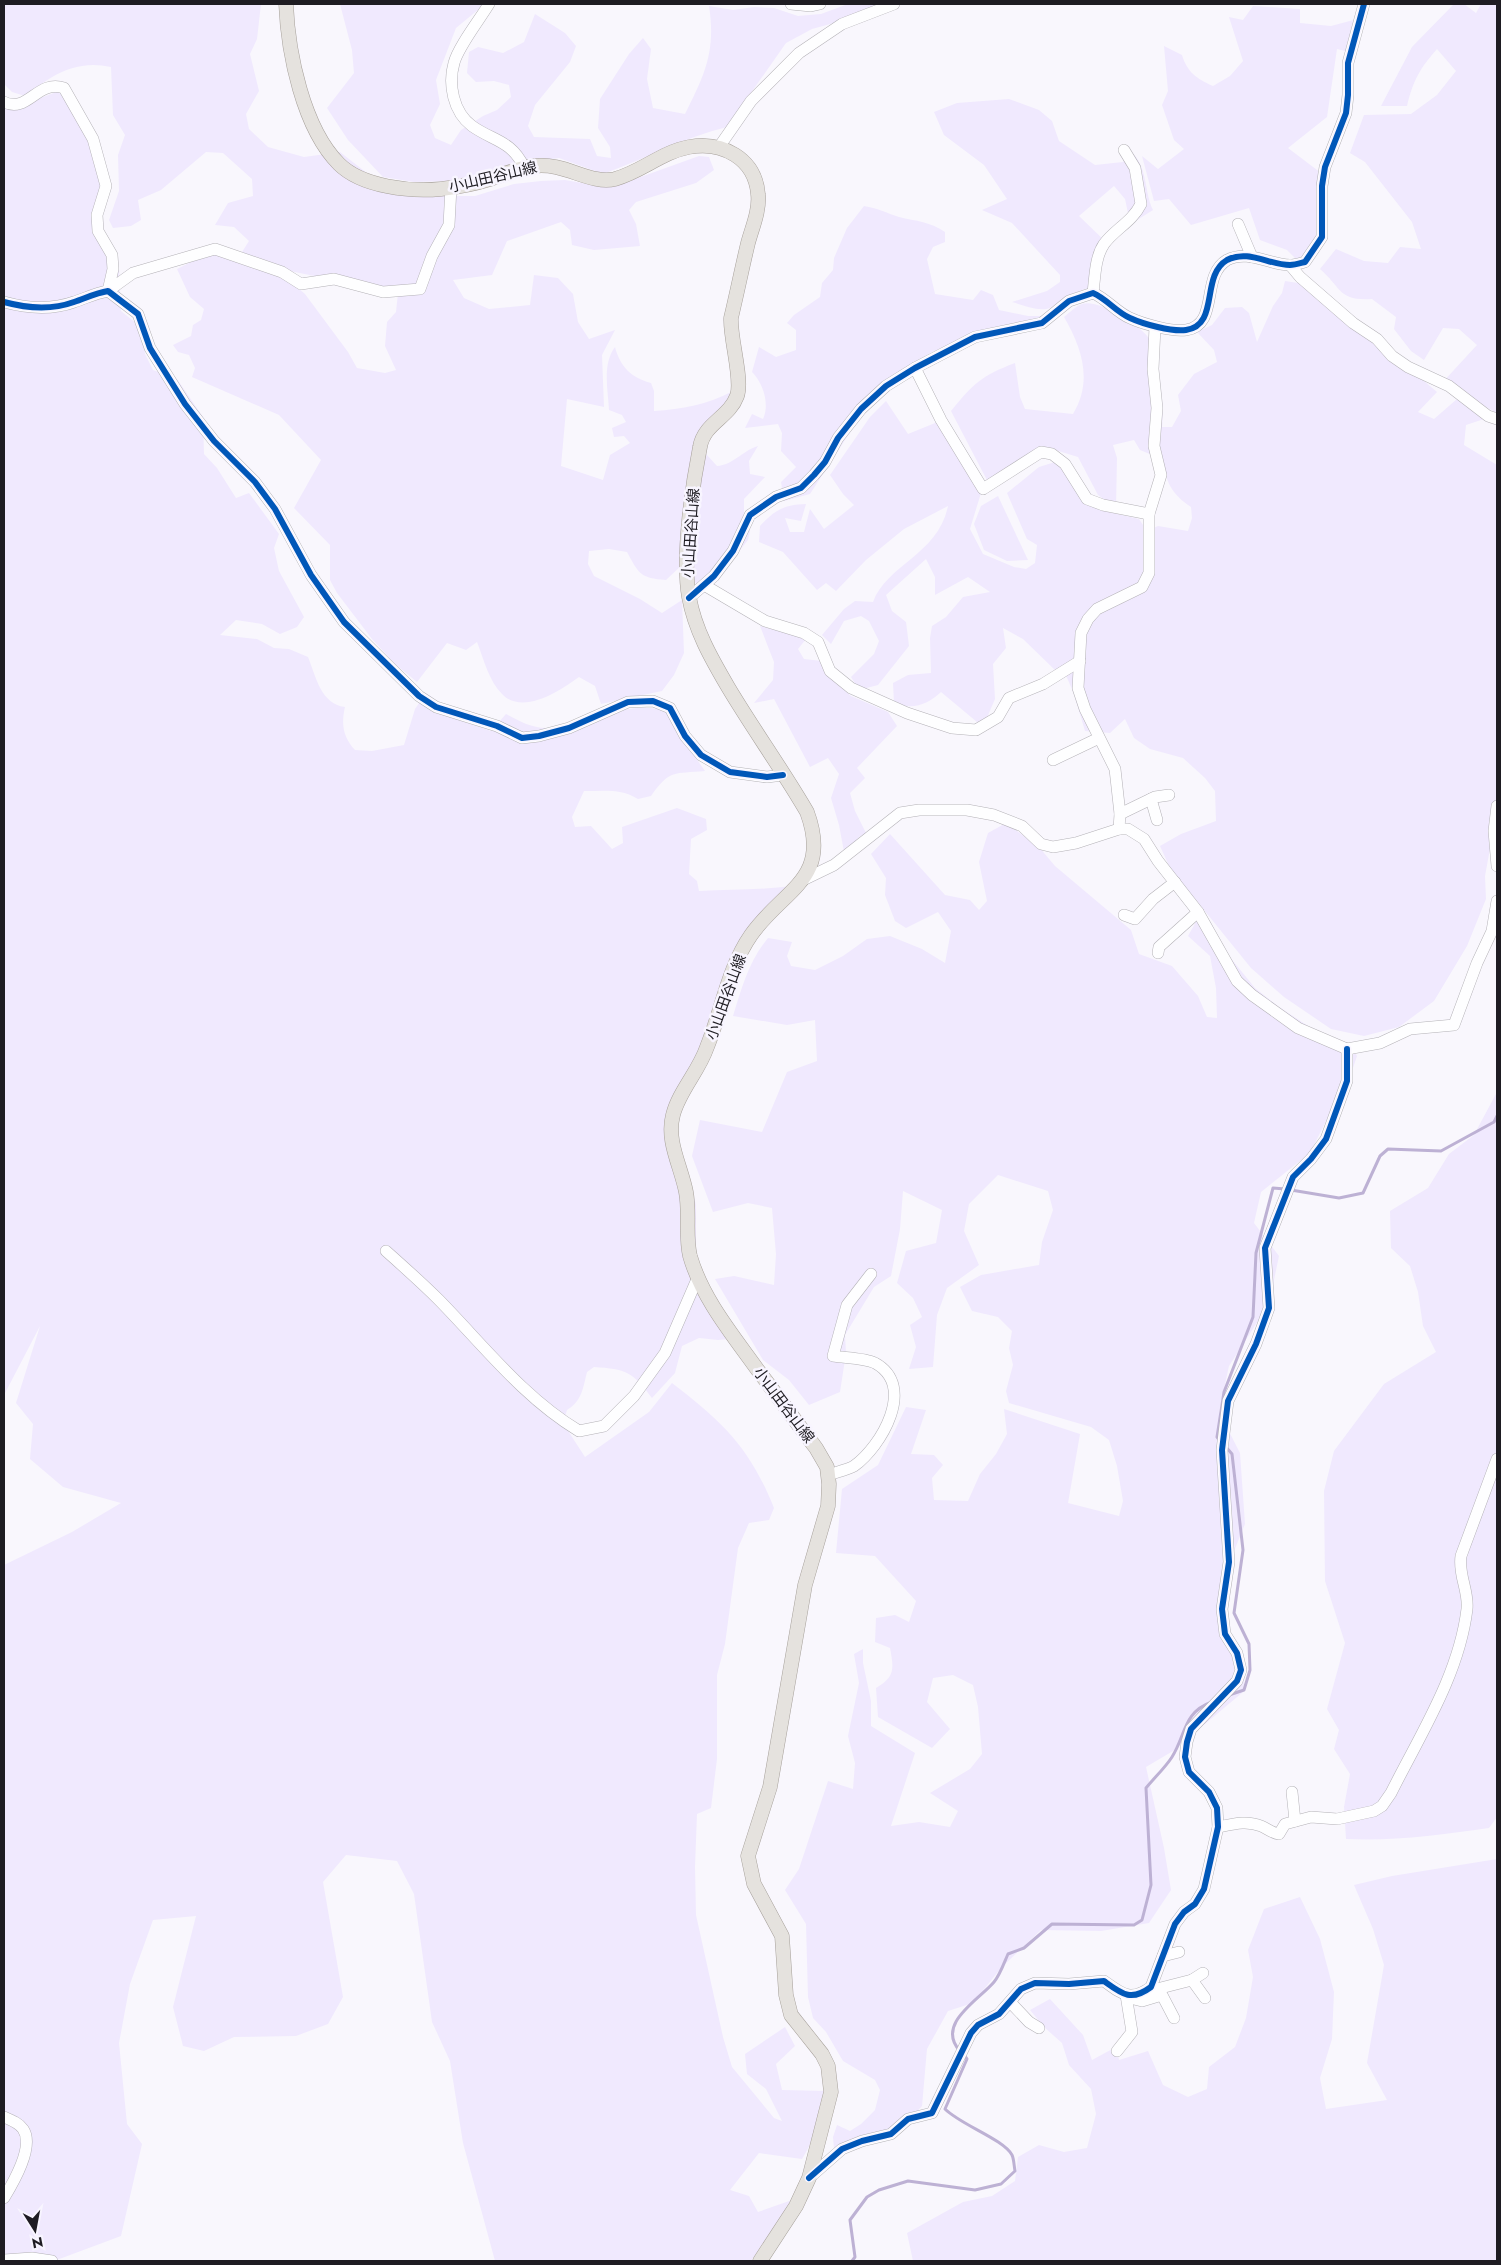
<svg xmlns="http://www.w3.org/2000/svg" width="1501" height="2265" font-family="Jost,'Noto Sans JP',sans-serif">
<rect width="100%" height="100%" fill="#f9f7fd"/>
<g fill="#f0e9fe">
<path d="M4,4H261L257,39L250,54L259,91L246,114L249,129L268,147L304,157L340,152L390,191L426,196H475L514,184L541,181L565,180L599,186L624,183L699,156L709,157L714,170L696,183L636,202L629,210L636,224L640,246L594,250L572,245L570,230L561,222L507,241L492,275L453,280L464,298L489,309L530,305L534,275L558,278L573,294L578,322L589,339L615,330L602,355L604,407L567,399L561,466L603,480L610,455L630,443L624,436L614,437L612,428L626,422L622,415L609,410C608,390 602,364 615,347C620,367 632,378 651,383L654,391V411C682,409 707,405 733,391V397L697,444L717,466C733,465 742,451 758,446L749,461L750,474L765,477L744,499V516L750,531L748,540L730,563L700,594L693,577L683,564L666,580C640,578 639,574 627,552L609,549L589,551L588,564L594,576L640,599L662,613L682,600L684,653L674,675L662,691L601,704L595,686L579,677C561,690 523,716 502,694C489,681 484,660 477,642L466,650L447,643L417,682L395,664L372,639L337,593L330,580V545L294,508L321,460L279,415L192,377L195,368L189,355L178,352L173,345L191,336L193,325L201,320L204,309L190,297L177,269L203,256L226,252L284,276L305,294L348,352L357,368L385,373L396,370L385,346L387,322L396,312L398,293L280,269L242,252L249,241L234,227L215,225L228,203L253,196L252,179L223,153L206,152L161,190L138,200L141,220L131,226L113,228L109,220L119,191L118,155L125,135L113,115L111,67C76,59 52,75 25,96L12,92L4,84Z"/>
<path d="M340,4H485L456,28L436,80L440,104L430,125L435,138L451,145L461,130L483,116L497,110L511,97L509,85L494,81L476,82L467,73L469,52L478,47L503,53L524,42L535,14L565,33L576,46L570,62L535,105L528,126L534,137L590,139L597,156L611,158L610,147L598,128L600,99L629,54L643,38L651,49L647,79L653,108L685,114C705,74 716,51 709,6L733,10L754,7L774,8L798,16L821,14L848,4H876L852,18L812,29L786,43L727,127C685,137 645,159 603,174L559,158L511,164L480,175L449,181L414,182L383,177L348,140L327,108L354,73L352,50Z"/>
<path d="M1454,4H1464L1476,13L1481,4H1497V413L1442,383L1477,345L1459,329L1443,328L1424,360L1411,351L1394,329L1396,317L1372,299C1338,301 1342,288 1320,269L1336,249L1364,261L1388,263L1400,247L1421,249L1412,222L1365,162L1350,153L1364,115L1411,114L1437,95L1456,71L1437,49C1420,68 1413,81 1407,106H1381L1412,47Z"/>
<path d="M1253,6L1300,9V23L1331,26L1361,18L1353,53L1337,49L1327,117L1288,148L1325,176L1324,241L1299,262L1287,250L1260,240L1249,208L1191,225L1169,199L1154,201L1142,156L1158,169L1184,149L1174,140L1162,105L1168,91L1164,46L1182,55C1187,72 1197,79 1213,86L1230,76L1243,61L1229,17L1243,20Z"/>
<path d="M67,88L103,157L99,224L119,268L121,311L142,328L145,354L153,370L177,379L203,417L204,454L217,468L236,498L249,493L279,534L274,548L279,571L304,617L297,627L280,634L262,624L236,620L220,635L257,639L274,648L289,649L308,657C316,677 321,704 345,707C341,724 343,737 355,750L372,751L404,745L415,709L426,693L465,722L491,731L506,714C519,721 531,728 546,728C590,730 626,695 670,713L679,734L705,771C674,774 670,769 651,796L638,799C621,788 603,791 584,791L572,817L575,827L591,826L612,849L623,843L622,827L677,808L706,819L707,830L691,839L689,874L697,881L699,891C731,889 762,890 793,886L744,954L721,1027L670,1108L696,1205V1259L729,1339L718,1340L699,1338L682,1346L675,1373L652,1398C633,1372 626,1369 594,1367L587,1372C583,1388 582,1401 567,1410L563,1423L585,1457L649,1412L672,1383C723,1422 750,1448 774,1508L769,1520L749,1523L738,1548L725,1644L717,1675V1759L711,1808L697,1814L695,1867L696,1915L723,2037L732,2067L774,2118L782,2121L766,2089L747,2074L745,2054L785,2027L795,2046L776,2064L782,2090L825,2091C821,2114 815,2139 802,2159L759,2153L730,2190L749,2196L758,2212L792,2200L751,2261H495L463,2143L450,2061L432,2022L414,1894L397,1861L346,1855L323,1882L343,1997L328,2024L296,2036L234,2037L204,2051L183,2046L173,2007L196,1916L153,1920L130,1984L119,2043L127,2124L142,2144L121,2236L54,2261H4V1565L72,1532L121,1503L63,1487L30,1459L33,1424L16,1403L40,1326L4,1395V97L19,106Z"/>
<path d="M1009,99L1039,110L1052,121L1059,141L1095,165L1123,162L1130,151C1148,165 1144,192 1153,210L1137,220L1128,213L1125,199L1114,186L1079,216L1107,243L1088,288C1073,292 1064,302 1050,308C1039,312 1023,305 1012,302L1047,291L1060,282V275L1012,223L982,210L1007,199L984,165L944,135L934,112L957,103Z"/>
<path d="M864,206C877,208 887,213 899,217C916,221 931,222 945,232V242L933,247L927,259L935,294L973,300L981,290L993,295L999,310L1028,316H1042L1019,327L976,333L930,353L880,386L810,494L784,501L781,482L796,467L781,451L782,433L778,424L745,428L752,414L763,419C770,404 763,383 752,372L759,347L776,357L796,350V330L787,323L794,315L820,297L822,283L833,270L834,258L847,228Z"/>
<path d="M1285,281L1311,285L1437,392L1418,412L1434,419L1457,399L1487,418L1466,425L1464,445L1497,465V811L1485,876L1486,899L1467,946L1434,1001L1399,1027L1364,1036L1331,1029L1284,997L1251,968L1170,868L1160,846L1181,834L1216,821L1215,791L1205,778L1183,758L1150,749L1134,738L1125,719L1110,733L1085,731L1074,694L1065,673L1057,672L1023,639L1003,628L1006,648L993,664L995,699L983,727L941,692C927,705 913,710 894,703L893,683L908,675L931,673L930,638L932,626L946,617L963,597L990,592L968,577L935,595V577L926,559L886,595L892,611L906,622L909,646L878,685L859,690L851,677L874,654L879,641L869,621L861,616L844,621L831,644L822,635L844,609L855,601L873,602C887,564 938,555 948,506L904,529L866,560L836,591L826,583L817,590L783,552L759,542L760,526C775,510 783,505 806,504L801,521L785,518L790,532H804L810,509L824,529L854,505L843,494L830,475L870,417L886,401L908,434L940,421L981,493L970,529L983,554L1014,567L1026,569L1035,563L1037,545L1027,539L1007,493L1039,467L1055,462L1070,473L1088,499L1109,512L1139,519L1147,531L1158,526L1188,531L1192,518L1191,507C1171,494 1166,481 1162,459L1140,450L1134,440L1113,445L1117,458L1116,508L1098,495L1078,457L1042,446L989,484L951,411C974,383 981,376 1015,363L1020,397L1025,409L1073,414C1093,381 1082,348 1064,317C1069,313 1076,306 1082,304C1097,298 1143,326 1150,340C1155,352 1155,366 1156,378C1159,395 1164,409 1162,427H1172L1181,411L1178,395L1194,374L1217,362L1214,350L1197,332L1212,325L1225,308L1242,307L1249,313L1257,342L1273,306L1282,293Z"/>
<polygon points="998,496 1028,560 1007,561 984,550 974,524 981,506"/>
<polygon points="760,626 806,639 798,649 804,659 822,661 828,676 851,696 888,712 897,726 857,768 865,778 850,793 855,811 866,833 859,837 845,857 839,825 831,798 839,774 828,758 810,767 774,699 754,703 773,680 774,662"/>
<path d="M1006,823L1039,847L1055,866L1131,930L1139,954L1172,966L1198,996L1207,1017L1217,1018L1216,988L1210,956L1188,936L1198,918L1255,988L1279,1007L1325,1037L1353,1050L1357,1056L1345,1092L1330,1113L1310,1153L1261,1192L1254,1223L1279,1256L1269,1304L1229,1366L1219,1412L1240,1453L1245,1524L1230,1561L1224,1618L1245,1673L1243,1692L1173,1751L1146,1767L1164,1848L1171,1890L1149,1923L1101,1931L1041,1930L1001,1968L973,2003L948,2011L927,2049L922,2106L911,2118L875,2138L834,2149L833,2137L837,2125L850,2131L861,2124L875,2110L880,2090L875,2080L843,2061L826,2032L813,2018L808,1997L806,1924L785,1890L799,1869L828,1781L853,1789L855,1763L848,1736L859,1683L854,1654L863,1649V1663L871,1701V1726L915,1753L891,1826L919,1822L950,1827L958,1811L930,1793L970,1769L982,1754L978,1707L973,1685L953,1675L933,1678L927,1702L950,1729L932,1748L878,1717L876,1688C895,1677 894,1669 890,1648L875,1642L876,1618L895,1615L909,1622L916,1601L875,1556L836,1553L842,1489L878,1465L906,1407L926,1410L911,1454L934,1455L943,1465L932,1478L934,1500L968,1501L980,1474L996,1454L1007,1434L1004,1409L1080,1434L1068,1503L1119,1516L1123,1501L1117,1466L1109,1440L1091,1427L1009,1403L1006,1391L1013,1365L1009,1348L1012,1331L998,1317L972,1311L960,1287L981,1275L1039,1265L1042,1242L1053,1210L1048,1191L998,1175L969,1204L964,1231L979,1265L947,1288L937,1315L933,1367L909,1369L916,1347L910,1325L922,1317L913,1298L897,1283L906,1251L936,1243L942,1210L903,1191L900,1229L891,1276L874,1287L845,1335L846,1353L840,1392L809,1405L789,1380L763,1360L715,1279L734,1276L774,1285L776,1254L772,1208L748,1203L713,1212L692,1156L700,1120L762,1132L787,1072L817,1061L815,1020L787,1025L733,1016C742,987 749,961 768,938L792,942L787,956L791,966L815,970L843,956L867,939L890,936L922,949L945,963L951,931L938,912L906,928L895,921L885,895L886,878L871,854L890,834L945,895L970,900L979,910L987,901L979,862L988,833Z"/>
<path d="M1497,1092V1817L1489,1828C1440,1835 1396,1841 1346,1839L1344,1807L1350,1774L1334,1749L1339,1730L1327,1709L1345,1643L1325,1581L1324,1491L1334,1451L1384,1384L1436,1352L1423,1326L1418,1292L1410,1266L1391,1248L1390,1211L1428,1188L1449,1154L1474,1135Z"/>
<polygon points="1497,1859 1497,2261 913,2261 907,2233 963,2202 992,2196 1015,2181 1018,2157 1039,2145 1064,2152 1087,2148 1096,2114 1091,2089 1069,2065 1062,2043 1044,2027 1030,2010 1050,1999 1083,2035 1092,2060 1116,2047 1119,2060 1148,2051 1163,2085 1188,2097 1207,2089 1209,2067 1235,2047 1246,2018 1253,1977 1248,1950 1264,1909 1300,1897 1320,1939 1334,1992 1332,2039 1320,2078 1326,2109 1387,2100 1367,2063 1384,1965 1373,1929 1354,1885 1392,1876"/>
</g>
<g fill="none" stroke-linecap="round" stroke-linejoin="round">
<g stroke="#bdb1d4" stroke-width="3">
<polyline points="1291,1190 1339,1198 1363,1193 1380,1156 1388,1149 1441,1151 1494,1122 1497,1116"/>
<polyline points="1220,1441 1217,1437 1224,1392 1253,1317 1256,1253 1273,1188 1285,1189"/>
<polyline points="1226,1447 1232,1454 1243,1550 1234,1613 1249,1644 1250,1670 1244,1690 1229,1695"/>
<path d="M960,2051C935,2024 979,2000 994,1982C1000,1975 1004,1963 1008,1954L1024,1948L1052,1924L1134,1925L1142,1920L1151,1885L1146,1788C1154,1778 1165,1768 1172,1757C1186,1735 1183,1712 1212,1702"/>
<path d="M852,2261L855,2257L850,2220L867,2197L879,2190L908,2181L975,2190L1001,2184L1015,2171C1014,2166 1014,2159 1012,2155C1003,2139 961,2125 945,2109L967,2059L964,2055"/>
</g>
<g stroke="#b4b2b7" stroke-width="12">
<g id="minor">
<path d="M489,4C480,19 458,47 454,63C448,84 453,112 472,126C493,141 511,140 524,167"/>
<polyline points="791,4 811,6 820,4"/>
<path d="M4,102C28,114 37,79 64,88L93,139L106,186L97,215L98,231L112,255L113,269L108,291L133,273L215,249L282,272L301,284L334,279L383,292L420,289L432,256L449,225L451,187"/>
<polyline points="719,147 751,101 799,53 842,24 894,4"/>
<polyline points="1238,224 1252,257"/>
<polyline points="1290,265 1300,277 1353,323 1377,339 1392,356 1408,367 1449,386 1488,416 1497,419"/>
<path d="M1093,293C1095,277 1095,257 1104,244C1115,229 1132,222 1141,204L1135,168L1124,150"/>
<path d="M4,302C26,308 52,310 74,302C86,298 96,293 108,291L138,314L150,348L185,404L214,441L255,482L275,509L311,575L344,622L419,696L436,707L497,726L522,738L539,736L569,728L628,702L653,701L670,708L685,736L701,755L730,772L767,777L783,775"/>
<polyline points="915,368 941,420 983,489 1041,452 1052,454 1065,464 1087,499 1103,505 1149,514"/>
<polyline points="704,585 765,621 804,633 818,642 830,671 851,688 907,713 952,728 976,730 998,717 1009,698 1043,684 1080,661"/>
<path d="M689,598L714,576L733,551L750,515L776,497L801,488L814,475L825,462L838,438L861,409L886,386L915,368L975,337L1042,323L1069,301L1093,293C1107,299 1116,312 1130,318C1143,324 1172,332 1186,330C1220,325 1200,276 1227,260C1248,249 1269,265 1290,265C1295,265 1301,263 1305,262L1322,237V186L1325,167L1346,113L1348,95V63L1364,4"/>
<polyline points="1053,760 1099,738"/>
<polyline points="1151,799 1157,820"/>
<polyline points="1497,806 1494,831 1497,866"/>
<polyline points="1120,814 1155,797 1169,795"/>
<polyline points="1119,829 1120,814 1115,769 1085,709 1078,688 1081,633 1088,619 1097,609 1142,587 1149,573 1149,514 1161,475 1154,446 1157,408 1153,369 1155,327"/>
<polyline points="803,880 834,865 900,813 919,810 967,810 994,815 1022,826 1041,844 1053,847 1076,843 1119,829 1128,829 1144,839 1158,861 1198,912 1237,981 1252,995 1298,1028 1347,1049 1380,1043 1410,1029 1454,1025 1477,963 1492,931 1497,901"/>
<polyline points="1124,915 1135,919 1153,899 1175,882"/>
<polyline points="1158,953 1159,947 1198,912"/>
<path d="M386,1251C404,1267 422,1283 439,1300C484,1346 524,1398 579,1431L604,1426L634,1396L665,1353L698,1277"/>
<path d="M828,1475C836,1472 847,1470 854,1466C881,1447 917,1386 875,1363C865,1358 846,1358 833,1356L847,1305L871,1274"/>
<polyline points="1292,1792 1295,1821"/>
<path d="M1218,1827C1233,1824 1247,1820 1261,1826C1268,1829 1272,1833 1279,1834L1285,1824L1311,1817L1337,1819L1374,1811L1382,1806L1391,1793C1420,1735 1459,1675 1467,1609C1469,1591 1458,1575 1461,1556L1497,1459"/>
<polyline points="1163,1956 1179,1952"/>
<polyline points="1192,1980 1205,1998"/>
<polyline points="1145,1992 1192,1980 1203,1973"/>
<polyline points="1134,1999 1142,2001 1162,1995 1174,2018"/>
<polyline points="1011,2003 1029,2022 1039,2028"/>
<polyline points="1117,2051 1132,2032 1126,1995"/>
<path d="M4,2117C11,2120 19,2123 23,2129C35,2146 13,2183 4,2198"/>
<path d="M809,2178L842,2149L862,2141L891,2134L908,2119L932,2113L971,2033L978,2025L999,2014L1021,1989L1035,1983L1069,1984L1104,1981C1122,1994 1131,2002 1151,1987L1175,1924L1184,1912L1195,1904L1204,1889L1218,1827L1217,1808L1209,1792L1189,1772L1185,1757L1187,1742L1191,1729L1237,1681L1241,1670L1237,1653L1225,1634L1222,1609L1229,1562L1222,1450L1228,1401L1256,1344L1269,1308L1265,1248L1293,1177L1311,1159L1326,1139L1347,1081V1049"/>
<polyline points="4,2260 32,2258 52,2261"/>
</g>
</g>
<g stroke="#a6a09a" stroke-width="15">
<path id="major" d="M286,4C288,53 303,128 339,164C362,187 411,192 441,189C458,187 474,184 490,179C505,174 518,168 534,166C565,162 590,185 615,179C641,172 662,152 689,147C722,141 755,158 758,194C760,210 752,228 748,243C742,268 737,293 731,318C730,339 743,380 737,396C729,418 704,423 700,447C692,487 682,557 689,597C695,630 711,658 728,687C753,729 782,769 807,812C832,880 783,889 751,935C728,968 722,1010 707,1047C699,1071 679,1091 673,1115C666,1141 681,1166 686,1192C690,1213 685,1235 690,1256C702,1298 732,1334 757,1369C777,1395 796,1422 816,1448L827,1467L829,1484L828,1506L805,1585L770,1787L748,1856L754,1884L782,1936L786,1995L791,2015L822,2054L828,2066L831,2092L809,2178L796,2206L760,2261"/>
</g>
<use href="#minor" stroke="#fefeff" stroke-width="11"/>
<use href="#major" stroke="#e5e2de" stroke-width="14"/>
<g stroke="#f8f5ff" stroke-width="9">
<g id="cycleway">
<path d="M4,302C26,308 52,310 74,302C86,298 96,293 108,291L138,314L150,348L185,404L214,441L255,482L275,509L311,575L344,622L419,696L436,707L497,726L522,738L539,736L569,728L628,702L653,701L670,708L685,736L701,755L730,772L767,777L783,775"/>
<path d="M689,598L714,576L733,551L750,515L776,497L801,488L814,475L825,462L838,438L861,409L886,386L915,368L975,337L1042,323L1069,301L1093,293C1107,299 1116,312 1130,318C1143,324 1172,332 1186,330C1220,325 1200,276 1227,260C1248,249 1269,265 1290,265C1295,265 1301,263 1305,262L1322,237V186L1325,167L1346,113L1348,95V63L1364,4"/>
<path d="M809,2178L842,2149L862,2141L891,2134L908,2119L932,2113L971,2033L978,2025L999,2014L1021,1989L1035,1983L1069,1984L1104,1981C1122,1994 1131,2002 1151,1987L1175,1924L1184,1912L1195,1904L1204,1889L1218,1827L1217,1808L1209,1792L1189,1772L1185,1757L1187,1742L1191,1729L1237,1681L1241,1670L1237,1653L1225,1634L1222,1609L1229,1562L1222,1450L1228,1401L1256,1344L1269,1308L1265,1248L1293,1177L1311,1159L1326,1139L1347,1081V1049"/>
</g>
</g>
<use href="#cycleway" stroke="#0057b8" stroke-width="6"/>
</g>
<g text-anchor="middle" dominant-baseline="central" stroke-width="5" stroke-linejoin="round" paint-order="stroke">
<g font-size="15" fill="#1e1c22" stroke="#f8f5ff">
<text transform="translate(493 177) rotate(-13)">小山田谷山線</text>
<text transform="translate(691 533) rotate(-86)">小山田谷山線</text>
<text transform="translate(726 997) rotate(-70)">小山田谷山線</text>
<text transform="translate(784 1405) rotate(53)">小山田谷山線</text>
</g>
</g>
<rect width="1501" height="2265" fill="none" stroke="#1e1c22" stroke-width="10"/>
<g transform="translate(35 2230) rotate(169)" stroke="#f8f5ff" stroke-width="4" paint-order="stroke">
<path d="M0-4L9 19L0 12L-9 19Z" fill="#1e1c22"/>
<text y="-8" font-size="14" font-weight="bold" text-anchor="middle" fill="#1e1c22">N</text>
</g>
</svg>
